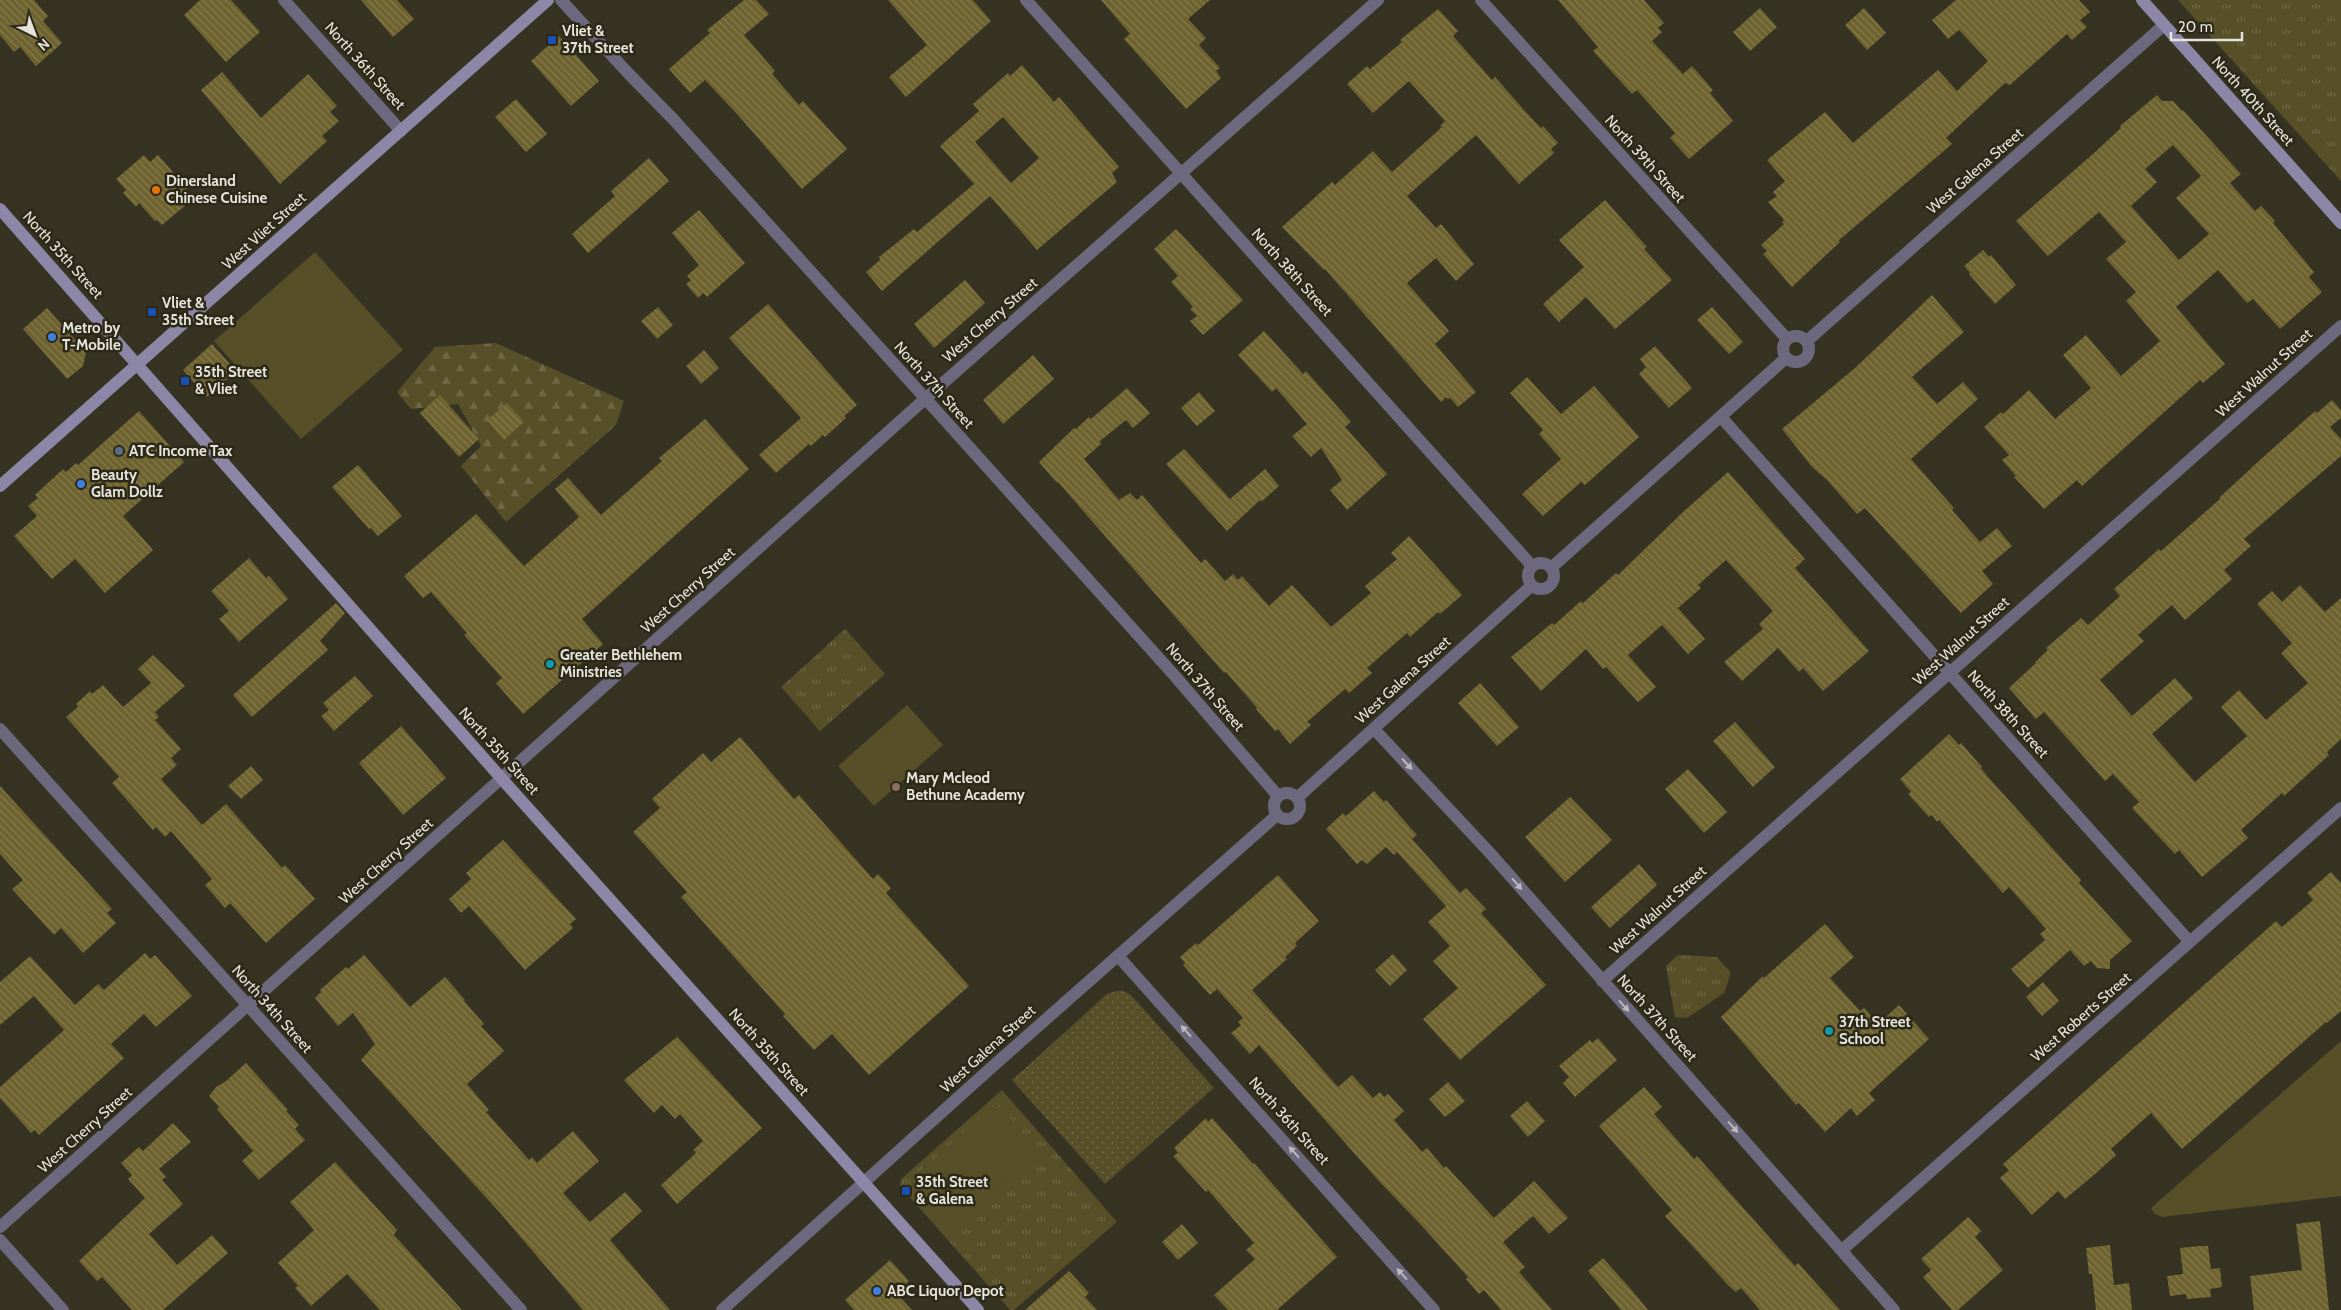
<svg xmlns="http://www.w3.org/2000/svg" width="2341" height="1310" font-family="Cabin,sans-serif">
<defs>
<pattern id="grass-dots" width="8" height="8" patternUnits="userSpaceOnUse" patternTransform="scale(1.25)"><rect width="8" height="8" fill="#574f28"/><path d="M2 2h.1M6 6h.1" fill="none" stroke="#6f6847" stroke-width="1.8" stroke-linecap="round"/></pattern>
<pattern id="forest-firs" width="22" height="20" patternUnits="userSpaceOnUse" patternTransform="scale(1.25)"><rect width="22" height="20" fill="#574f28"/><path d="M5 1l3.5 6h-7zM16 11l3.5 6h-7z" fill="#6f6847"/></pattern>
<pattern id="park-tufts" width="24" height="20" patternUnits="userSpaceOnUse" patternTransform="scale(1.25)"><rect width="24" height="20" fill="#574f28"/><path d="M3 7l-1-3M5 7V3M7 7l1-3M15 17l-1-3M17 17v-4M19 17l1-3" fill="none" stroke="#6f6847"/></pattern>
<pattern id="building-back-hatch" width="6" height="6" patternUnits="userSpaceOnUse" patternTransform="scale(1.25)"><rect width="6" height="6" fill="#6e632f"/><path d="M-1 5l2 2M0 0l6 6M5-1l2 2" fill="none" stroke="#83794d"/></pattern>
</defs>
<rect width="100%" height="100%" fill="#363323"/>
<polygon fill="url(#grass-dots)" points="1116,991 1124,991 1131,995 1214,1088 1105,1184 1012,1080 1107,994"/>
<polygon fill="url(#forest-firs)" points="496,343 624,401 616,425 506,522 461,466 481,446 458,404 411,409 397,392 435,347"/>
<g fill="url(#park-tufts)">
<polygon points="2178,0 2341,0 2341,181"/>
<polygon points="845,629 885,674 820,731 781,687"/>
<polygon points="1678,955 1717,957 1731,973 1724,993 1687,1018 1675,1017 1666,966"/>
<polygon points="1002,1090 1117,1222 1014,1310 1010,1310 900,1186 901,1179"/>
</g>
<g fill="#574f28">
<polygon points="315,252 403,350 301,439 214,341"/>
<polygon points="907,705 943,745 874,806 838,766"/>
<polygon points="2341,1041 2341,1196 2162,1217 2155,1214 2151,1208"/>
<polygon points="996,1103 1039,1150 951,1229 909,1181"/>
</g>
<g fill="url(#building-back-hatch)" fill-rule="evenodd">
<polygon points="0,0 34,0 48,16 43,21 62,43 36,66 20,47 14,52 0,35"/>
<polygon points="200,0 231,0 260,32 226,62 184,15"/>
<polygon points="361,0 397,0 414,19 393,37"/>
<polygon points="744,0 756,0 769,14 744,35 775,71 772,74 799,105 803,101 847,149 802,189 738,115 705,80 690,93 669,69 710,33 707,30"/>
<polygon points="888,0 973,0 991,21 906,97 889,77 927,45"/>
<polygon points="1101,0 1210,0 1188,19 1206,38 1199,45 1220,68 1216,71 1221,78 1186,109 1124,39 1130,34"/>
<polygon points="1558,0 1644,0 1664,23 1658,28 1662,32 1652,41 1683,74 1692,66 1713,90 1710,93 1733,121 1689,159 1670,138 1675,133 1637,90 1632,94 1593,51 1598,47"/>
<polygon points="1956,0 2079,0 2090,12 2080,20 2087,27 2072,40 2067,34 2010,85 2005,83 1946,138 1952,144 1838,241 1840,242 1792,287 1763,254 1767,251 1761,245 1784,224 1782,222 1784,220 1768,202 1777,196 1773,192 1785,181 1767,160 1825,112 1853,143 1938,70 1957,91 1988,61 1959,30 1948,39 1932,20"/>
<polygon points="1760,8 1777,27 1750,51 1733,32"/>
<polygon points="1864,8 1886,33 1867,50 1845,25"/>
<polygon points="1438,9 1458,31 1453,36 1492,80 1495,77 1524,110 1541,128 1543,126 1558,143 1551,149 1554,153 1519,184 1476,135 1407,196 1436,228 1441,224 1474,264 1456,281 1436,258 1407,283 1449,331 1435,344 1476,392 1458,407 1450,398 1448,399 1446,397 1441,402 1325,269 1324,270 1282,227 1332,182 1335,185 1373,151 1392,172 1442,127 1440,126 1445,121 1409,81 1373,113 1347,84 1367,66 1370,69 1402,42 1400,40"/>
<polygon points="559,36 599,81 571,106 531,61"/>
<path d="M1022,65L1054,102L1059,97L1119,167L1112,173L1117,182L1037,250L990,196L882,291L866,272L880,260L879,257L914,229L917,232L974,184L940,146L979,111L973,104L1008,73L1010,76ZM1003,117L1039,158L1011,183L975,142Z"/>
<polygon points="222,72 261,118 308,74 337,106 330,112 339,121 322,136 327,141 280,184 201,90"/>
<path d="M2157,95L2162,101H2173L2182,111L2183,110L2241,174L2230,183L2255,211L2261,206L2275,221L2273,223L2314,272L2309,277L2322,292L2280,329L2253,299L2247,303L2218,270L2176,307L2225,364L2203,383L2200,380L2082,486L2077,480L2044,509L2014,477L2016,476L2002,460L2009,455L1984,427L2001,412L2003,414L2029,390L2055,419L2091,388L2063,355L2086,335L2121,376L2160,341L2126,301L2136,292L2106,259L2126,242L2099,212L2048,256L2016,221L2094,153L2121,128L2120,126ZM2173,145L2201,176L2176,198L2209,234L2179,260L2131,206L2157,182L2145,169Z"/>
<polygon points="516,99 547,134 526,152 495,117"/>
<polygon points="144,155 150,162 158,155 188,189 180,196 187,204 162,225 157,220 155,221 139,203 136,207 123,193 126,190 116,179"/>
<polygon points="649,158 669,181 588,253 572,234 615,196 611,191"/>
<polygon points="1605,200 1647,247 1644,249 1672,280 1615,329 1586,297 1559,322 1543,304 1584,267 1559,240"/>
<polygon points="699,210 745,263 707,297 703,293 698,298 686,284 691,280 687,276 699,265 672,233"/>
<polygon points="1176,229 1243,300 1203,335 1190,321 1197,316 1190,309 1193,307 1171,282 1178,276 1154,249"/>
<polygon points="1983,250 1989,257 1991,255 2016,285 1995,304 1969,274 1970,273 1964,266"/>
<polygon points="965,280 985,303 934,348 914,324"/>
<polygon points="1932,295 1964,332 1912,377 1937,404 1963,382 1978,399 1911,459 1954,508 1952,510 1980,542 1997,528 2012,546 1982,571 1993,584 1961,613 1865,508 1857,514 1827,480 1812,467 1782,429 1855,368"/>
<polygon points="768,304 857,405 844,416 846,418 825,437 823,435 811,446 809,444 776,473 759,455 801,418 729,338"/>
<polygon points="658,307 673,325 657,339 641,321"/>
<polygon points="1712,307 1743,342 1729,354 1697,320"/>
<polygon points="47,308 86,352 83,366 67,379 23,329"/>
<polygon points="1264,331 1303,374 1306,371 1351,422 1345,427 1387,474 1347,510 1330,490 1342,480 1321,448 1311,457 1292,436 1307,424 1276,388 1272,392 1238,355"/>
<polygon points="212,344 236,371 207,397 183,370"/>
<polygon points="1655,346 1692,388 1669,408 1639,374 1646,367 1640,359"/>
<polygon points="704,350 719,368 701,384 686,366"/>
<polygon points="1033,355 1054,379 1003,424 983,400"/>
<polygon points="1527,377 1561,414 1594,386 1639,437 1585,485 1581,482 1543,516 1522,494 1561,459 1539,434 1543,430 1510,393"/>
<polygon points="1127,388 1150,413 1133,428 1126,420 1100,441 1101,444 1084,459 1119,500 1130,493 1137,500 1142,495 1201,563 1205,559 1225,581 1233,574 1238,580 1242,576 1269,606 1292,585 1331,627 1371,593 1365,586 1397,559 1391,553 1409,536 1462,595 1440,614 1438,612 1410,637 1407,633 1367,668 1372,673 1349,693 1345,689 1307,722 1311,725 1290,744 1278,729 1275,731 1256,709 1257,708 1226,672 1224,673 1058,482 1057,483 1039,462 1074,428 1076,429 1089,417 1091,419"/>
<polygon points="1199,392 1215,411 1197,426 1181,408"/>
<polygon points="440,395 479,439 459,457 420,413"/>
<polygon points="2332,400 2341,410 2341,418 2330,427 2341,439 2341,456 2244,539 2251,546 2224,570 2232,579 2185,620 2172,605 2138,635 2144,641 2100,680 2132,716 2175,678 2193,698 2152,734 2195,782 2247,736 2221,707 2239,690 2266,720 2308,683 2281,653 2292,643 2257,604 2272,591 2282,602 2300,585 2325,612 2341,598 2341,739 2327,752 2329,755 2284,796 2282,793 2241,830 2248,838 2202,877 2179,850 2175,854 2132,808 2139,802 2113,774 2105,781 2044,712 2036,719 2009,688 2036,663 2035,662 2048,650 2046,648 2081,618 2088,625 2120,596 2114,589 2159,549 2161,551 2220,499 2219,498 2261,459 2315,411 2317,413"/>
<polygon points="507,403 524,422 504,440 487,420"/>
<polygon points="139,411 184,462 123,516 153,550 105,593 75,559 52,579 14,536 37,516 28,506 38,498 35,495 63,469 66,472 76,463 78,465"/>
<polygon points="705,419 749,469 582,619 603,644 523,714 496,683 502,678 464,635 467,633 431,592 423,598 404,576 476,514 524,566 579,517 555,489 568,478 601,515 662,461 659,458"/>
<polygon points="1184,449 1230,499 1265,469 1279,486 1261,502 1260,500 1227,531 1166,464"/>
<polygon points="358,465 402,516 378,536 371,528 369,529 332,487"/>
<polygon points="1728,472 1805,559 1795,568 1869,651 1823,691 1803,668 1799,672 1778,648 1742,681 1724,662 1763,629 1759,624 1773,611 1726,560 1698,585 1701,588 1678,608 1705,639 1688,654 1662,625 1628,655 1656,687 1638,702 1606,667 1603,669 1586,649 1541,691 1511,657 1552,623 1554,625 1581,601 1583,603 1616,573 1618,575 1682,513"/>
<polygon points="249,558 266,578 269,576 288,599 239,642 219,619 229,611 211,591"/>
<polygon points="336,603 345,613 320,641 328,650 252,717 233,695"/>
<polygon points="153,655 185,686 155,712 159,717 155,720 181,749 171,758 177,765 161,779 202,825 226,804 282,868 285,865 315,899 266,943 230,903 225,908 205,885 212,879 171,831 165,837 156,827 153,830 112,783 119,777 66,717 78,707 76,704 90,691 92,694 103,685 123,707 151,683 138,669"/>
<polygon points="355,676 373,696 334,731 321,716 329,710 323,703"/>
<polygon points="1480,683 1519,727 1497,746 1458,703"/>
<polygon points="1735,722 1775,767 1753,787 1713,741"/>
<polygon points="401,726 446,778 403,815 359,763"/>
<polygon points="1949,734 1959,745 1961,743 1982,767 1981,768 1988,777 2081,880 2079,883 2132,941 2110,960 2110,969 2097,968 2091,961 2084,966 2070,950 2028,988 2011,969 2045,940 2040,934 2046,929 2009,887 2003,893 1939,820 1937,822 1932,815 1929,817 1908,794 1911,792 1900,779"/>
<polygon points="740,737 794,799 799,795 873,879 878,874 891,888 886,893 969,986 869,1075 832,1034 814,1050 783,1016 785,1014 681,897 687,892 633,832 660,808 652,799 703,753 711,762"/>
<polygon points="251,766 263,780 241,799 228,786"/>
<polygon points="1688,769 1727,812 1704,833 1665,789"/>
<polygon points="0,786 112,909 107,913 116,923 83,953 61,928 54,935 12,889 23,880 0,854"/>
<polygon points="1374,791 1384,802 1386,800 1417,835 1412,839 1460,893 1466,888 1486,909 1481,913 1546,985 1460,1060 1423,1019 1458,988 1433,961 1450,946 1428,922 1446,906 1397,852 1394,855 1386,847 1367,864 1362,860 1357,864 1326,829 1343,813 1346,816"/>
<polygon points="1570,797 1612,840 1565,882 1525,837"/>
<polygon points="503,840 576,919 570,924 573,928 525,970 469,906 461,913 449,899 471,879 466,873"/>
<polygon points="1639,864 1657,885 1610,928 1591,907"/>
<polygon points="2331,872 2341,883 2341,1011 2327,1023 2326,1022 2182,1149 2151,1113 2111,1149 2116,1155 2094,1175 2065,1199 2058,1191 2032,1215 2000,1178 2009,1170 2003,1164 2276,921 2282,927 2313,900 2307,893"/>
<polygon points="1278,875 1319,921 1295,943 1297,946 1285,957 1287,959 1252,990 1338,1087 1352,1075 1373,1098 1380,1092 1384,1097 1388,1094 1404,1111 1394,1120 1422,1152 1427,1148 1444,1168 1446,1166 1494,1218 1534,1181 1568,1218 1549,1234 1533,1216 1503,1242 1525,1267 1519,1272 1552,1310 1501,1310 1484,1290 1479,1294 1466,1279 1468,1277 1422,1226 1377,1179 1259,1045 1250,1054 1231,1033 1241,1025 1238,1022 1243,1018 1217,989 1210,995 1183,965 1185,963 1180,957 1196,943 1198,945"/>
<polygon points="1825,924 1854,957 1830,978 1860,1011 1864,1008 1878,1024 1899,1005 1929,1039 1869,1093 1875,1100 1857,1116 1851,1108 1825,1132 1799,1103 1796,1105 1721,1017 1763,976 1764,978"/>
<polygon points="145,953 150,959 155,955 192,996 156,1027 144,1014 111,1044 124,1058 39,1135 35,1130 31,1133 0,1098 0,1087 64,1030 34,996 0,1025 0,982 30,956 75,1005 98,984 104,990"/>
<polygon points="1393,954 1407,970 1390,986 1375,970"/>
<polygon points="364,955 410,1007 445,977 465,1000 464,1001 484,1024 481,1026 504,1051 467,1084 489,1110 486,1112 529,1160 532,1157 537,1163 573,1131 599,1161 563,1193 590,1222 625,1192 642,1211 610,1240 670,1310 583,1310 501,1214 361,1060 375,1044 353,1013 338,1026 315,998 321,992 320,990 346,967 348,969"/>
<polygon points="2043,982 2059,1001 2042,1016 2026,997"/>
<polygon points="677,1037 762,1128 677,1204 661,1185 694,1155 696,1152 693,1150 703,1141 680,1114 675,1119 662,1105 654,1113 624,1080"/>
<polygon points="1598,1038 1617,1060 1575,1097 1563,1083 1569,1077 1559,1066 1590,1040 1592,1043"/>
<polygon points="246,1063 288,1110 286,1111 299,1125 295,1129 305,1140 259,1180 242,1161 253,1151 217,1109 219,1107 209,1096 216,1087 226,1081"/>
<polygon points="1448,1082 1465,1101 1445,1117 1429,1099"/>
<polygon points="1644,1087 1662,1107 1654,1114 1694,1159 1697,1156 1795,1266 1798,1263 1840,1310 1760,1310 1741,1288 1736,1292 1728,1285 1665,1216 1672,1210 1599,1126"/>
<polygon points="1527,1101 1545,1121 1528,1137 1510,1116"/>
<polygon points="1206,1118 1208,1122 1212,1118 1253,1164 1254,1163 1337,1257 1277,1310 1228,1310 1214,1295 1255,1259 1246,1250 1254,1243 1208,1190 1206,1192 1173,1156 1178,1153 1174,1148"/>
<polygon points="173,1123 191,1142 159,1169 166,1177 162,1180 183,1204 149,1234 177,1265 212,1235 228,1253 163,1310 132,1310 102,1277 97,1281 79,1261 145,1198 128,1179 132,1175 121,1163 139,1147 143,1151"/>
<polygon points="335,1162 397,1230 394,1235 462,1310 380,1310 347,1274 311,1306 295,1288 298,1286 278,1263 314,1230 290,1202"/>
<polygon points="1968,1217 1981,1231 1975,1237 2003,1270 1958,1310 1952,1310 1923,1277 1931,1270 1921,1259"/>
<polygon points="2320,1221 2329,1310 2254,1310 2250,1276 2302,1270 2296,1224"/>
<polygon points="1182,1224 1198,1243 1178,1260 1162,1242"/>
<polygon points="2110,1245 2114,1285 2129,1283 2132,1310 2096,1310 2092,1274 2089,1274 2086,1248"/>
<polygon points="2199,1246 2208,1246 2211,1269 2220,1268 2222,1287 2210,1289 2211,1297 2187,1299 2186,1294 2170,1296 2167,1276 2183,1274 2180,1248"/>
<polygon points="1603,1258 1629,1287 1648,1310 1621,1310 1601,1286 1588,1271"/>
<polygon points="890,1260 909,1281 896,1293 912,1310 854,1310 845,1300"/>
<polygon points="1069,1271 1089,1293 1085,1297 1097,1310 1025,1310"/>
</g>
<g fill="none" stroke-linecap="round" stroke-linejoin="round">
<g stroke="#6c687d" stroke-width="12">
<polyline points="284,0 401,131"/>
<polyline points="561,0 627,72 674,120 943,418 1174,675 1278,796"/>
<polyline points="1026,0 1532,566"/>
<polyline points="1481,0 1787,339"/>
<circle cx="1796" cy="349" r="13"/>
<polyline points="1807,341 2164,25"/>
<polyline points="1721,417 2190,942"/>
<circle cx="1541" cy="576" r="13"/>
<polyline points="1551,568 1786,358"/>
<polyline points="0,729 521,1310"/>
<polyline points="1374,729 1490,853 1894,1310"/>
<circle cx="1287" cy="806" r="13"/>
<polyline points="1297,798 1531,586"/>
<polyline points="1118,956 1434,1310"/>
<polyline points="1602,981 2341,326"/>
<polyline points="0,1227 925,399 1378,0"/>
<polyline points="0,1240 63,1310"/>
<polyline points="1842,1250 2341,808"/>
<polyline points="722,1310 992,1067 1277,815"/>
</g>
<g stroke="#8c86a7" stroke-width="12">
<polyline points="2142,0 2341,223"/>
<polyline points="0,209 502,779 978,1310"/>
<polyline points="0,486 548,0"/>
</g>
</g>
<defs><path id="oneway-solid" d="M-6-.8H1V-3.2L6.5 0L1 3.2V.8H-6Z" transform="scale(1.25)"/></defs>
<g fill="#bbb9b9">
<use href="#oneway-solid" transform="translate(1407 764) rotate(47)"/>
<use href="#oneway-solid" transform="translate(1517 884) rotate(49)"/>
<use href="#oneway-solid" transform="translate(1624 1006) rotate(48)"/>
<use href="#oneway-solid" transform="translate(1186 1031) rotate(-132)"/>
<use href="#oneway-solid" transform="translate(1733 1127) rotate(48)"/>
<use href="#oneway-solid" transform="translate(1294 1152) rotate(-132)"/>
<use href="#oneway-solid" transform="translate(1402 1274) rotate(-132)"/>
</g>
<g fill="#1a4fb4" stroke="#2c2919" stroke-width="2">
<rect x="547" y="35" width="10" height="10" rx="2.5"/>
<rect x="147" y="307" width="10" height="10" rx="2.5"/>
<rect x="180" y="376" width="10" height="10" rx="2.5"/>
<rect x="901" y="1186" width="10" height="10" rx="2.5"/>
</g>
<circle fill="#e8710a" stroke="#2c2919" stroke-width="2" cx="156" cy="190" r="5"/>
<g fill="#3f7fe0" stroke="#2c2919" stroke-width="2">
<circle cx="52" cy="337" r="5"/>
<circle cx="81" cy="484" r="5"/>
<circle cx="877" cy="1291" r="5"/>
</g>
<circle fill="#5c6f8a" stroke="#2c2919" stroke-width="2" cx="119" cy="451" r="5"/>
<g fill="#0f9aa8" stroke="#2c2919" stroke-width="2">
<circle cx="550" cy="664" r="5"/>
<circle cx="1829" cy="1031" r="5"/>
</g>
<circle fill="#8d6e63" stroke="#2c2919" stroke-width="2" cx="896" cy="787" r="5"/>
<g text-anchor="middle" dominant-baseline="central" stroke-width="5" stroke-linejoin="round" paint-order="stroke">
<g font-size="15" font-weight="bold" fill="#e6e4da" stroke="#2c2919" text-anchor="start">
<text x="562" y="31">Vliet &amp;<tspan x="562" dy="17">37th Street</tspan></text>
<text x="166" y="181">Dinersland<tspan x="166" dy="17">Chinese Cuisine</tspan></text>
<text x="162" y="303">Vliet &amp;<tspan x="162" dy="17">35th Street</tspan></text>
<text x="62" y="328">Metro by<tspan x="62" dy="17">T-Mobile</tspan></text>
<text x="195" y="372">35th Street<tspan x="195" dy="17">&amp; Vliet</tspan></text>
<text x="129" y="451">ATC Income Tax</text>
<text x="91" y="475">Beauty<tspan x="91" dy="17">Glam Dollz</tspan></text>
<text x="560" y="655">Greater Bethlehem<tspan x="560" dy="17">Ministries</tspan></text>
<text x="906" y="778">Mary Mcleod<tspan x="906" dy="17">Bethune Academy</tspan></text>
<text x="1839" y="1022">37th Street<tspan x="1839" dy="17">School</tspan></text>
<text x="916" y="1182">35th Street<tspan x="916" dy="17">&amp; Galena</tspan></text>
<text x="887" y="1291">ABC Liquor Depot</text>
</g>
<g font-size="15" fill="#e6e4da" stroke="#2c2919">
<text transform="translate(365 66) rotate(48)">North 36th Street</text>
<text transform="translate(2253 101) rotate(48)">North 40th Street</text>
<text transform="translate(1645 159) rotate(48)">North 39th Street</text>
<text transform="translate(1975 171) rotate(-41)">West Galena Street</text>
<text transform="translate(264 231) rotate(-42)">West Vliet Street</text>
<text transform="translate(63 255) rotate(48)">North 35th Street</text>
<text transform="translate(1292 272) rotate(48)">North 38th Street</text>
<text transform="translate(990 320) rotate(-41)">West Cherry Street</text>
<text transform="translate(2264 373) rotate(-42)">West Walnut Street</text>
<text transform="translate(934 385) rotate(48)">North 37th Street</text>
<text transform="translate(688 590) rotate(-42)">West Cherry Street</text>
<text transform="translate(1961 641) rotate(-42)">West Walnut Street</text>
<text transform="translate(1403 680) rotate(-42)">West Galena Street</text>
<text transform="translate(1205 687) rotate(49)">North 37th Street</text>
<text transform="translate(2008 714) rotate(48)">North 38th Street</text>
<text transform="translate(499 751) rotate(48)">North 35th Street</text>
<text transform="translate(386 861) rotate(-42)">West Cherry Street</text>
<text transform="translate(1658 910) rotate(-42)">West Walnut Street</text>
<text transform="translate(272 1009) rotate(48)">North 34th Street</text>
<text transform="translate(2081 1017) rotate(-41)">West Roberts Street</text>
<text transform="translate(1657 1018) rotate(48)">North 37th Street</text>
<text transform="translate(988 1049) rotate(-42)">West Galena Street</text>
<text transform="translate(769 1052) rotate(48)">North 35th Street</text>
<text transform="translate(1289 1121) rotate(48)">North 36th Street</text>
<text transform="translate(85 1130) rotate(-42)">West Cherry Street</text>
</g>
</g>
<g transform="translate(35 35) rotate(138)" stroke="#2c2919" stroke-width="4" paint-order="stroke">
<path d="M0-4L9 19L0 12L-9 19Z" fill="#e6e4da"/>
<text y="-8" font-size="14" font-weight="bold" text-anchor="middle" fill="#e6e4da">N</text>
</g>
<path d="M2171 32v8h71v-8" fill="none" stroke="#e6e4da" stroke-width="2.5"/>
<text x="2178" y="32" font-size="15" fill="#e6e4da" stroke="#2c2919" stroke-width="4" paint-order="stroke">20 m</text>
</svg>
